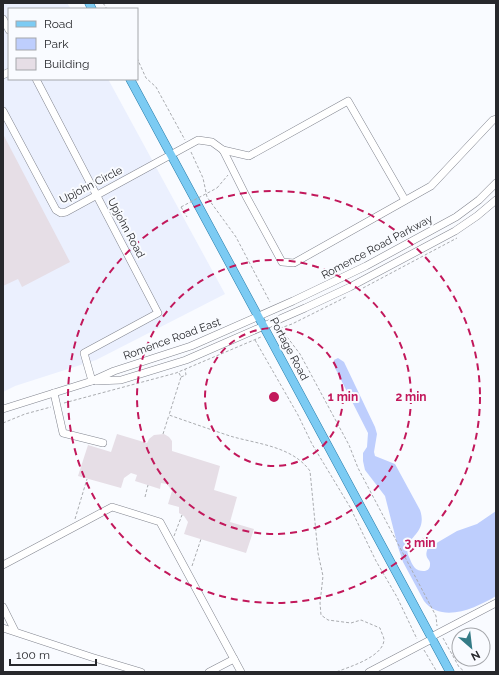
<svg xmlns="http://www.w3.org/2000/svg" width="499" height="675" font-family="Raleway,sans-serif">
<rect width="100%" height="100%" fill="#f9fbff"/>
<polygon fill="#ebf0fe" points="3,3 67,3 71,9 9,9 9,79 108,79 225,294 96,360 15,386 3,392"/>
<path fill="#becefd" d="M338,358L344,362L375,427L377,434L374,452L375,456L395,464L420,510C429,536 400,537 409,557C411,561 412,565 415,568C419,572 430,573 430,565C431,558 423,559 428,548L457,531L477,524L496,511V596C476,608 442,624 424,601L403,562L398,547L385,496L365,470L363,461V453L367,447L368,433L335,368L334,360Z"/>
<g fill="#e6dee6">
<polygon points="3,134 70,262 22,287 18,279 3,286"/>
<polygon points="117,434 147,443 149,439 154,435 164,434 169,437 172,441 172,451 220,466 214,490 237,497 230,522 254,529 246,553 184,534 188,522 184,516 179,513 179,507 168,504 172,491 167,484 161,483 160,489 135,481 137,475 131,473 124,478 121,488 78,476 88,445 111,452"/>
</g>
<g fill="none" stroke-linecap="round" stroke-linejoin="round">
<g stroke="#82858f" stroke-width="8">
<g id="minor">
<polyline points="3,19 9,30"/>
<polyline points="3,75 9,72"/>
<polyline points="36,79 158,313 84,353 92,381"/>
<polyline points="3,111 56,210 61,213 66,212 198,140 212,142 223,150 246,196 282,262 294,263 431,186 493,120 496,119"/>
<polyline points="223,150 249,156 348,101 405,200"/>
<polyline points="97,381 121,380 186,360 305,308 350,287 455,231 477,216 496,200"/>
<polyline points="54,393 63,433 103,443"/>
<polyline points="3,409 92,381 114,371 191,346 293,301 366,266 456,217 479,200 496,183"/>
<polyline points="3,565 112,507 160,522 234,659"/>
<polyline points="3,607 15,631"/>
<polyline points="3,628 91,657 141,672"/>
<polyline points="431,637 496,603"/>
<polyline points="209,672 234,659 241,672"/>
<polyline points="369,672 432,639"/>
</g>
</g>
<g stroke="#267ba8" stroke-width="9">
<g id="major">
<polyline points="89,3 92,9"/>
<polyline points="130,79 450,672"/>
</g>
</g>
<g stroke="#aaacb0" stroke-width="1" stroke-dasharray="3 2" stroke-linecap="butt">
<polyline points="103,3 107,9"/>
<polyline points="137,58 146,78 156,87 185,140"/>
<polyline points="191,152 203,178 207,197 236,237 270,302"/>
<polyline points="217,188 228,175"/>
<polyline points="181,207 187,217"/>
<polyline points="363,288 457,238"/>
<polyline points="281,329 300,354 349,445 358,468 436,616 437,626"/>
<polyline points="275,330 292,324 346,297"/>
<polyline points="255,340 298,415 312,444 350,507 376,561 397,597 417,639"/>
<path d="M179,373L181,377L169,415C189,422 209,429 230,436C257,444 292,446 310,471L318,553L323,576L320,603L321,615L328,620L351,623L361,620L380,628C381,632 384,637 384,640C383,657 349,667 336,672"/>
<polyline points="181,377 186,375 185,369"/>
<polyline points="64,403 176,373 261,337"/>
<polyline points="3,423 25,414 51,407"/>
<polyline points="163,434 169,415"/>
<polyline points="145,497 148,485"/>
<polyline points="75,519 87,479"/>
<polyline points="174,536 182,515"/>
<polyline points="192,566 201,539"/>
<polyline points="443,638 459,667 465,672"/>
<polyline points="424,650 437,672"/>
</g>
<use href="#minor" stroke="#fff" stroke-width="7"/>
<use href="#major" stroke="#7ccbf3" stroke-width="8"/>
<polyline stroke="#aaacb0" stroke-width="1" stroke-dasharray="3 2" stroke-linecap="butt" points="181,207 217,188"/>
</g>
<g fill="none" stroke="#c2185b" stroke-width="2" stroke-dasharray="7 5">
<circle cx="274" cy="397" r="69"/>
<circle cx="274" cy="397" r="137"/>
<circle cx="274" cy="397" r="206"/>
</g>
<g text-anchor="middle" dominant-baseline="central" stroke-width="4" stroke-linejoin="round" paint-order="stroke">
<g font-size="11" fill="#27282c" stroke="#f9fbff">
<text transform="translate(91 185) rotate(-27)">Upjohn Circle</text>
<text transform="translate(126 228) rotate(62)">Upjohn Road</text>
<text transform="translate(377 247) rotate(-28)">Romence Road Parkway</text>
<text transform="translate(172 339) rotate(-20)">Romence Road East</text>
<text transform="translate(289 349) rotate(62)">Portage Road</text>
</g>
</g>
<circle cx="274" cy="397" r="6" fill="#c2185b" stroke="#f9fbff" stroke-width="2"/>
<g font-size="12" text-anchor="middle" font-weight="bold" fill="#c2185b" stroke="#f9fbff" stroke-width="4" stroke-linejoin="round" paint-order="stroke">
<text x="343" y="401">1 min</text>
<text x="411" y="401">2 min</text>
<text x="420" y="547">3 min</text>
</g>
<rect width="499" height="675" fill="none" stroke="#27282c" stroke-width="8"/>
<rect x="8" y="8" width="130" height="72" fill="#f9fbff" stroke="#a5a7ab"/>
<rect x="16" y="21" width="20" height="6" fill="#7ccbf3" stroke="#a5a7ab"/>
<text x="44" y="28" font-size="12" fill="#27282c">Road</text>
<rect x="16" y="38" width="20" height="12" fill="#becefd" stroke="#a5a7ab"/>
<text x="44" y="48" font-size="12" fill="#27282c">Park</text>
<rect x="16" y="58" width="20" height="12" fill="#e6dee6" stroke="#a5a7ab"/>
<text x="44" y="68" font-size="12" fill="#27282c">Building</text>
<g transform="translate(471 647) rotate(152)"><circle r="19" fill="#f9fbff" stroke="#a5a7ab"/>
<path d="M0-3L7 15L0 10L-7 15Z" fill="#347b86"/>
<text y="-6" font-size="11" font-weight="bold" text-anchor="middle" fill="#27282c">N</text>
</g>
<path d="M10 659v6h86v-6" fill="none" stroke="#27282c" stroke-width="2"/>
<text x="16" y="659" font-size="12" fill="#27282c" stroke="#f9fbff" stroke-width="3" paint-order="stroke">100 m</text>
</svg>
